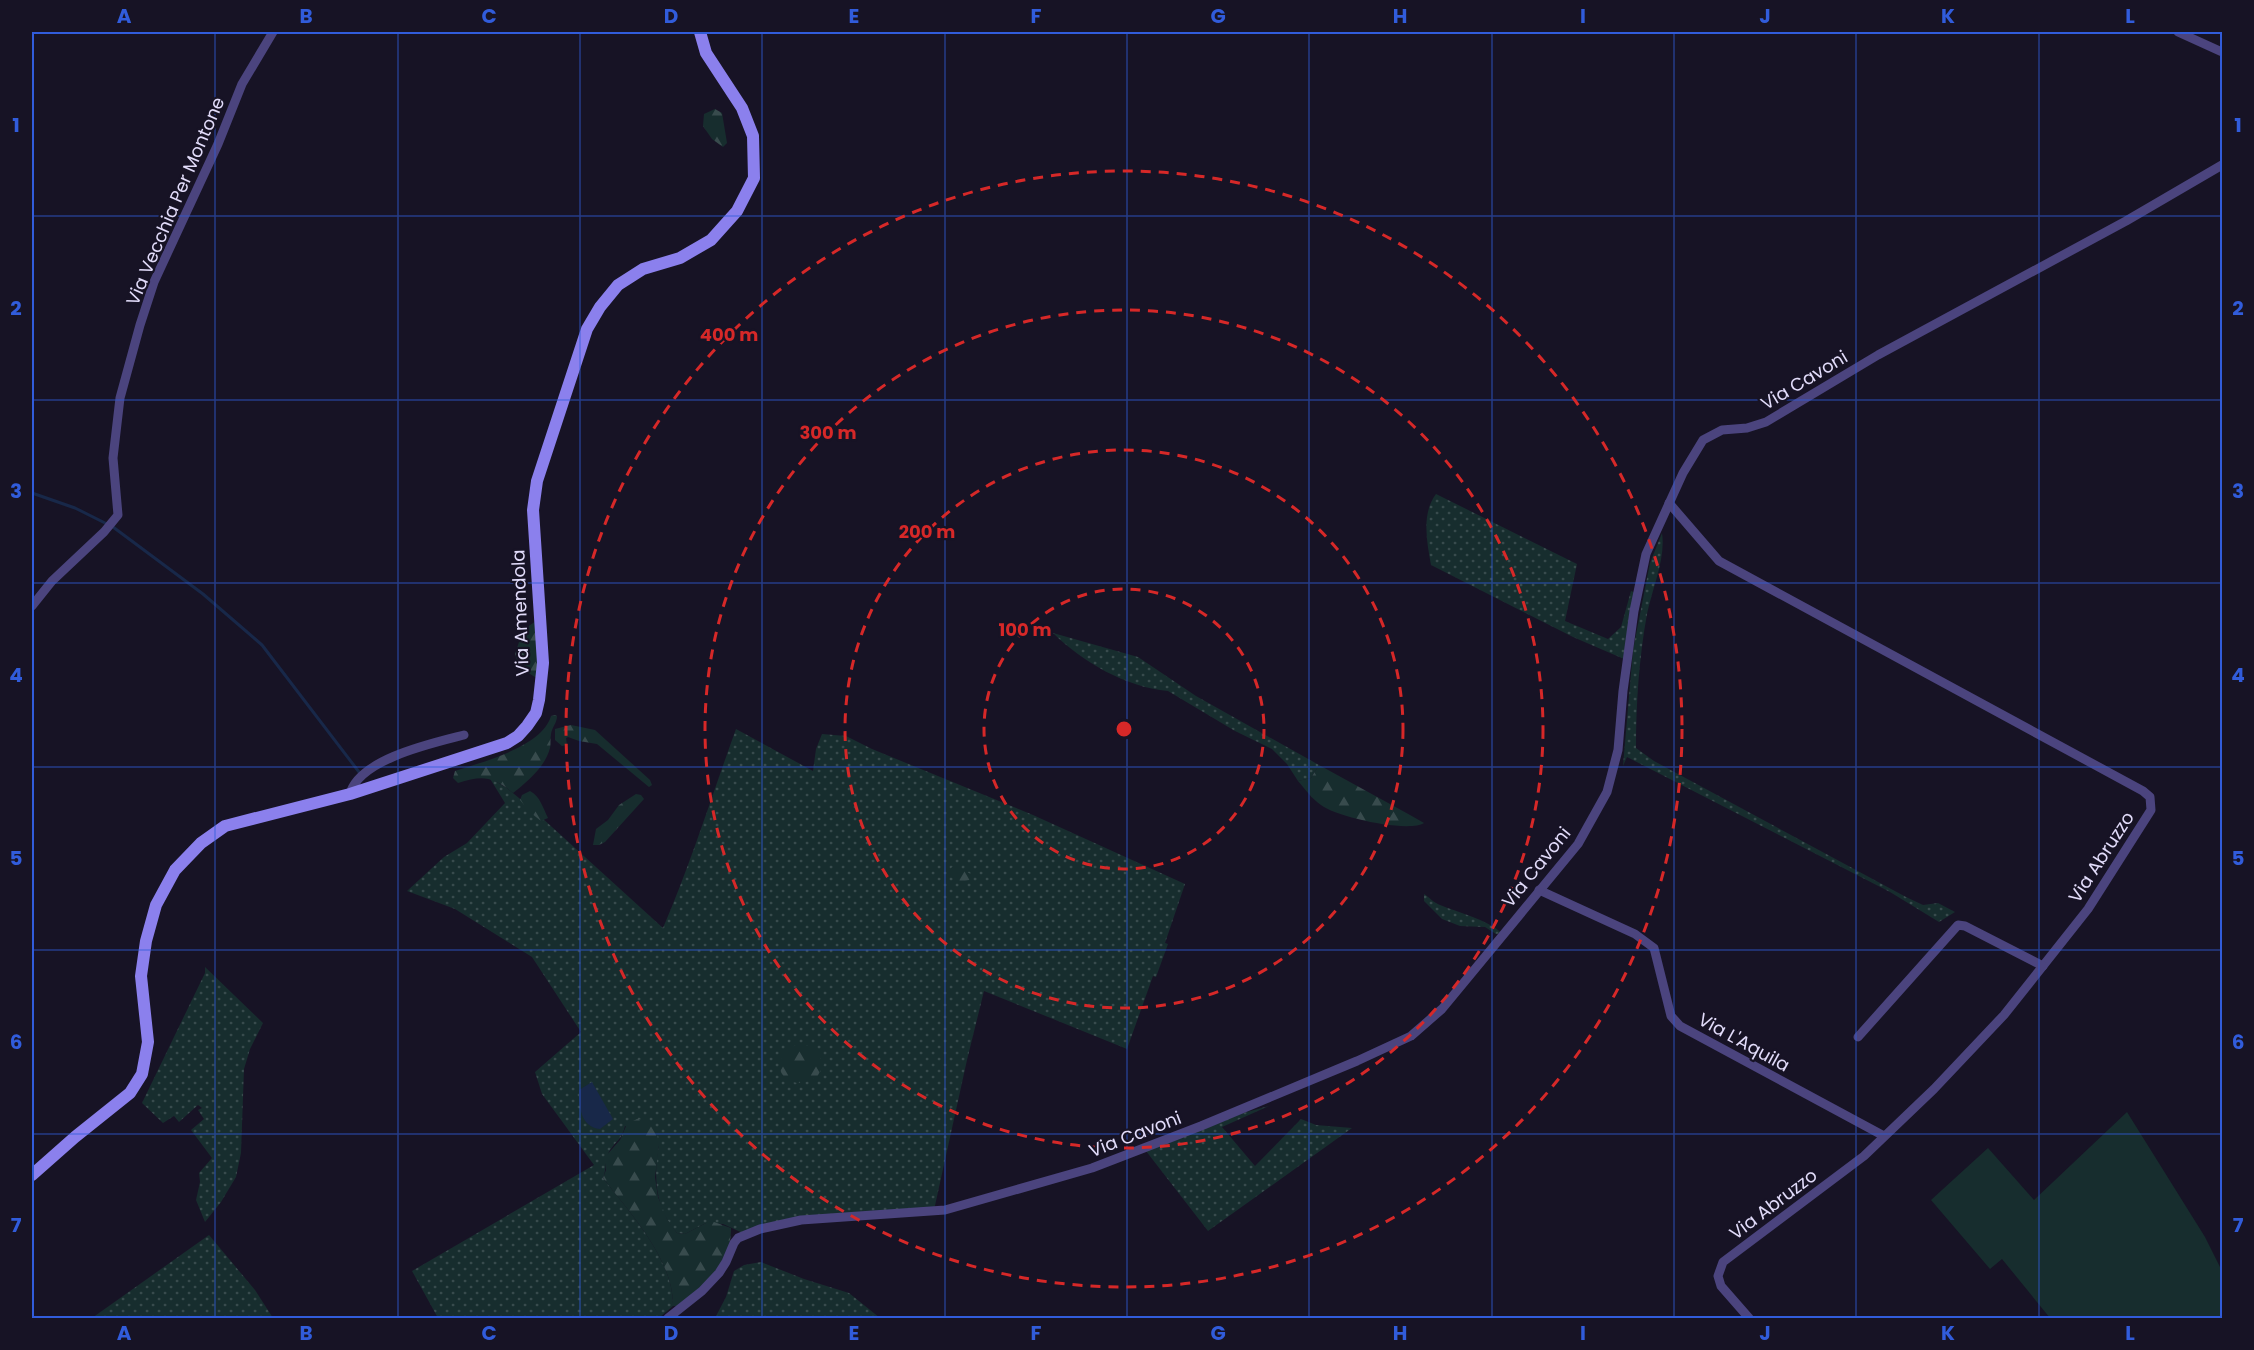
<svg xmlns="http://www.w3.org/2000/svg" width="2254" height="1350" font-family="Poppins,sans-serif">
<defs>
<pattern id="grass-dots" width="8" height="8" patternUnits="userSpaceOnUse" patternTransform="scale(1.5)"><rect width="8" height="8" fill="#172d2e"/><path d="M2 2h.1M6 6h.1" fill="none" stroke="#384b4d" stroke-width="1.8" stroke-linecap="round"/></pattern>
<pattern id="forest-firs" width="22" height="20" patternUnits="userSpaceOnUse" patternTransform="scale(1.5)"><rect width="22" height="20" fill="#172d2e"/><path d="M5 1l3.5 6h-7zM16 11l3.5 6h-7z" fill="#384b4d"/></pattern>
</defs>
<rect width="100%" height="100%" fill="#171325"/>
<g fill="url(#grass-dots)">
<path d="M1436,494L1577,564L1565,621L1608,639L1621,627L1631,591L1636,593L1624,659L1573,637L1431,565C1427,542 1421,514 1436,494Z"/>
<path d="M1662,533C1666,558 1652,589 1647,614C1639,658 1636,704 1636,748L1654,761L1906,897L1923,905L1938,903L1955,912L1939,922L1890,892L1627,757L1623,766L1633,650L1650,563Z"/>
<path d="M1053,633L1138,657L1196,696L1319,765L1311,778L1298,781L1287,764L1272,749L1235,731L1168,691C1125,687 1083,662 1053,633Z"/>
<path d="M736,729L813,771L816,749L822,734L846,736L872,749L1033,815L1185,884L1165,943L1168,944L1156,977L1153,976L1127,1049L984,991L967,1060L934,1210L829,1214L745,1234L723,1224L706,1223L685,1234L677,1233C655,1209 653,1175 659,1145L625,1126C622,1139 617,1140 610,1150C604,1159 607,1169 603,1178C630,1213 674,1260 673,1306L659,1318H438L412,1271L594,1165L542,1094L535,1072L581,1032L532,957L455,909L407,891L444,857L467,843L505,803L489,777L508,789L530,807L663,928C691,863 712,795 736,729Z"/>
<path d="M1424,894C1429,897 1434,903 1440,905C1460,913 1485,919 1502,933L1496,934L1485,927L1460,926L1442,919L1424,901Z"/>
<polygon points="205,967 263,1023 250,1049 244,1069 241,1153 236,1177 221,1202 205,1222 196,1200 200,1182 199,1173 212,1158 191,1130 204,1119 198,1110 202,1108 198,1105 179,1122 174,1116 163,1123 142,1103 205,973"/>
<polygon points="1269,1106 1222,1127 1255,1166 1301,1119 1316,1125 1352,1128 1208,1231 1146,1151 1243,1113"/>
<polygon points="209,1235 255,1290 273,1318 92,1318"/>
<polygon points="761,1262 804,1279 849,1293 880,1318 715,1318 726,1297 734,1271 744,1265"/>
</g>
<g fill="url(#forest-firs)">
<polygon points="715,109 722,113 727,143 723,147 712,139 703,126 704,114"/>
<polygon points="536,621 538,677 535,677 519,667 515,654 523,630"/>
<path d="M555,715L557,716C557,723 552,727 551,734C550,739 551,744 550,748C545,767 528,781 513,793C493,776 482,775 458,783L453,778L455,771C482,762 542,747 551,716Z"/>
<polygon points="571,725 595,730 650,780 652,785 649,787 597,744 579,741 568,737 566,738 567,745 562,746 555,740 555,729"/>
<path d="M1319,765L1410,815L1424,823C1408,833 1336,817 1321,805C1312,799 1305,789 1298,781L1311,778Z"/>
<path d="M530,791C540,796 543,808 548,818L541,821L531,813L520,800L522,795Z"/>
<polygon points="636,794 641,795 644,799 605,842 599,845 593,845 596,829 608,820 619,805"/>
<path d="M957,866L974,876C968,883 960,882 952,878L949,871L952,867Z"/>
<path d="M796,1045L809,1046L816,1051L824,1064L817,1077C811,1080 804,1083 798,1083C776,1081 772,1055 796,1045Z"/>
<path d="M637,1119L648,1121L657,1134L659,1145L655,1177L658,1197L667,1219L674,1229L677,1233L685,1234L706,1223L714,1222L731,1228C732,1263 703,1285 679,1306H673C674,1260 630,1213 603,1178L606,1170L605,1157L620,1140L627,1124Z"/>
</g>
<polygon fill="#172d2e" points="2127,1112 2205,1237 2222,1271 2222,1318 2050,1318 2002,1259 1990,1269 1931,1200 1988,1148 2034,1200"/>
<path fill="#182849" d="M592,1082L613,1119L600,1129C580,1127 579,1106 579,1090Z"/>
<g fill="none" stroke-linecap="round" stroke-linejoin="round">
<g stroke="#182849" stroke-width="3">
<polyline points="32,493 75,508 107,524"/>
<polyline points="113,527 203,594 262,645 359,772"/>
</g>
<g stroke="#4b447e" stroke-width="9">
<polyline points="2178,32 2222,52"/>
<polyline points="1669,503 1719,561 2143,791 2150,797 2151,810 2088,909 2004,1015 1934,1089 1864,1156 1723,1262 1718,1276 1721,1286 1749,1318"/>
<polyline points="32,606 52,581 104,532 118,515 113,458 120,398 140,325 154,282 218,144 242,84 273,32"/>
<path d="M350,794C359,759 433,743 464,735"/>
<polyline points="1539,890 1635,934 1654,948 1671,1016 1680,1026 1884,1136"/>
<polyline points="1858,1037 1958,925 1965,926 2043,966"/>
<polyline points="668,1318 702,1291 719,1273 726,1262 734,1243 738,1238 760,1229 801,1220 945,1210 1092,1168 1201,1126 1357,1061 1411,1036 1442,1009 1578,844 1607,792 1618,750 1623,691 1634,611 1646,554 1683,473 1703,440 1722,430 1747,428 1766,422 1878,355 2126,221 2222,165"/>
</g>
<polyline stroke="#8b80ed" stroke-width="12" points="32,1175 75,1137 130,1093 142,1074 148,1042 141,976 146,941 156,905 175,870 201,843 225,826 350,794 507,743 518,736 527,726 536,713 539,700 543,663 533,510 537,481 587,329 600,307 618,285 643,269 680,258 711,240 737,211 754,178 753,136 742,108 706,53 700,32"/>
</g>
<path fill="none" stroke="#315cdb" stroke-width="1.5" stroke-opacity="0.55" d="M215,32V1318M398,32V1318M580,32V1318M762,32V1318M945,32V1318M1127,32V1318M1309,32V1318M1492,32V1318M1674,32V1318M1856,32V1318M2039,32V1318M32,216H2222M32,400H2222M32,583H2222M32,767H2222M32,950H2222M32,1134H2222"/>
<g fill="none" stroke="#d62828" stroke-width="3" stroke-dasharray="10 8">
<circle cx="1124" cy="729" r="140"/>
<circle cx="1124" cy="729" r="279"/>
<circle cx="1124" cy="729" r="419"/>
<circle cx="1124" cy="729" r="558"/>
</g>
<g text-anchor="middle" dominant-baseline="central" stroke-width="4.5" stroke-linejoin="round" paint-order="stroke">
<g font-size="18" fill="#e2dcfa" stroke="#171325">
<text transform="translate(175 201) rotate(-67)">Via Vecchia Per Montone</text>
<text transform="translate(1804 380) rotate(-31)">Via Cavoni</text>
<text transform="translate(520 613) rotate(-92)">Via Amendola</text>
<text transform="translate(2101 857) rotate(-57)">Via Abruzzo</text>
<text transform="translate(1536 867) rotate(-51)">Via Cavoni</text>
<text transform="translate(1744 1042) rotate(29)">Via L'Aquila</text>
<text transform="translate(1135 1134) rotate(-21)">Via Cavoni</text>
<text transform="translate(1773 1204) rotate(-37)">Via Abruzzo</text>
</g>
</g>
<circle cx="1124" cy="729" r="9" fill="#d62828" stroke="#171325" stroke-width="3"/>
<g font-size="18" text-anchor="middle" font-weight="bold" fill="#d62828" stroke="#171325" stroke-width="4.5" stroke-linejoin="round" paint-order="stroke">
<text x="729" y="341">400 m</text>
<text x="828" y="439">300 m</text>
<text x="927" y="538">200 m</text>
<text x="1025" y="636">100 m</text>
</g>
<rect width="2254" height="1350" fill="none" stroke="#171325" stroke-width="66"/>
<rect x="33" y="33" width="2188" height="1284" fill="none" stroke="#315cdb" stroke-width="2"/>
<g font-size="20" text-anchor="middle" font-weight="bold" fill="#315cdb">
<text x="124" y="23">A</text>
<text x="306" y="23">B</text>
<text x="489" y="23">C</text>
<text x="671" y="23">D</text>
<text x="854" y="23">E</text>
<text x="1036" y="23">F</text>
<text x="1218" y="23">G</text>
<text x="1400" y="23">H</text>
<text x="1583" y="23">I</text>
<text x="1765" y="23">J</text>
<text x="1948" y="23">K</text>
<text x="2130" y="23">L</text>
<text x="16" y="132">1</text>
<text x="2238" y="132">1</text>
<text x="16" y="315">2</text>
<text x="2238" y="315">2</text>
<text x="16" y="498">3</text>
<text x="2238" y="498">3</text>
<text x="16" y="682">4</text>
<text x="2238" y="682">4</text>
<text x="16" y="865">5</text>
<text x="2238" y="865">5</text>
<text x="16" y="1049">6</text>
<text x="2238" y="1049">6</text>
<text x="16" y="1232">7</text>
<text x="2238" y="1232">7</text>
<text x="124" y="1340">A</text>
<text x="306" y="1340">B</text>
<text x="489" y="1340">C</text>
<text x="671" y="1340">D</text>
<text x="854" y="1340">E</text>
<text x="1036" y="1340">F</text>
<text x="1218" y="1340">G</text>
<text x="1400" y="1340">H</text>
<text x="1583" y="1340">I</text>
<text x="1765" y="1340">J</text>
<text x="1948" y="1340">K</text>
<text x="2130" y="1340">L</text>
</g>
</svg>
